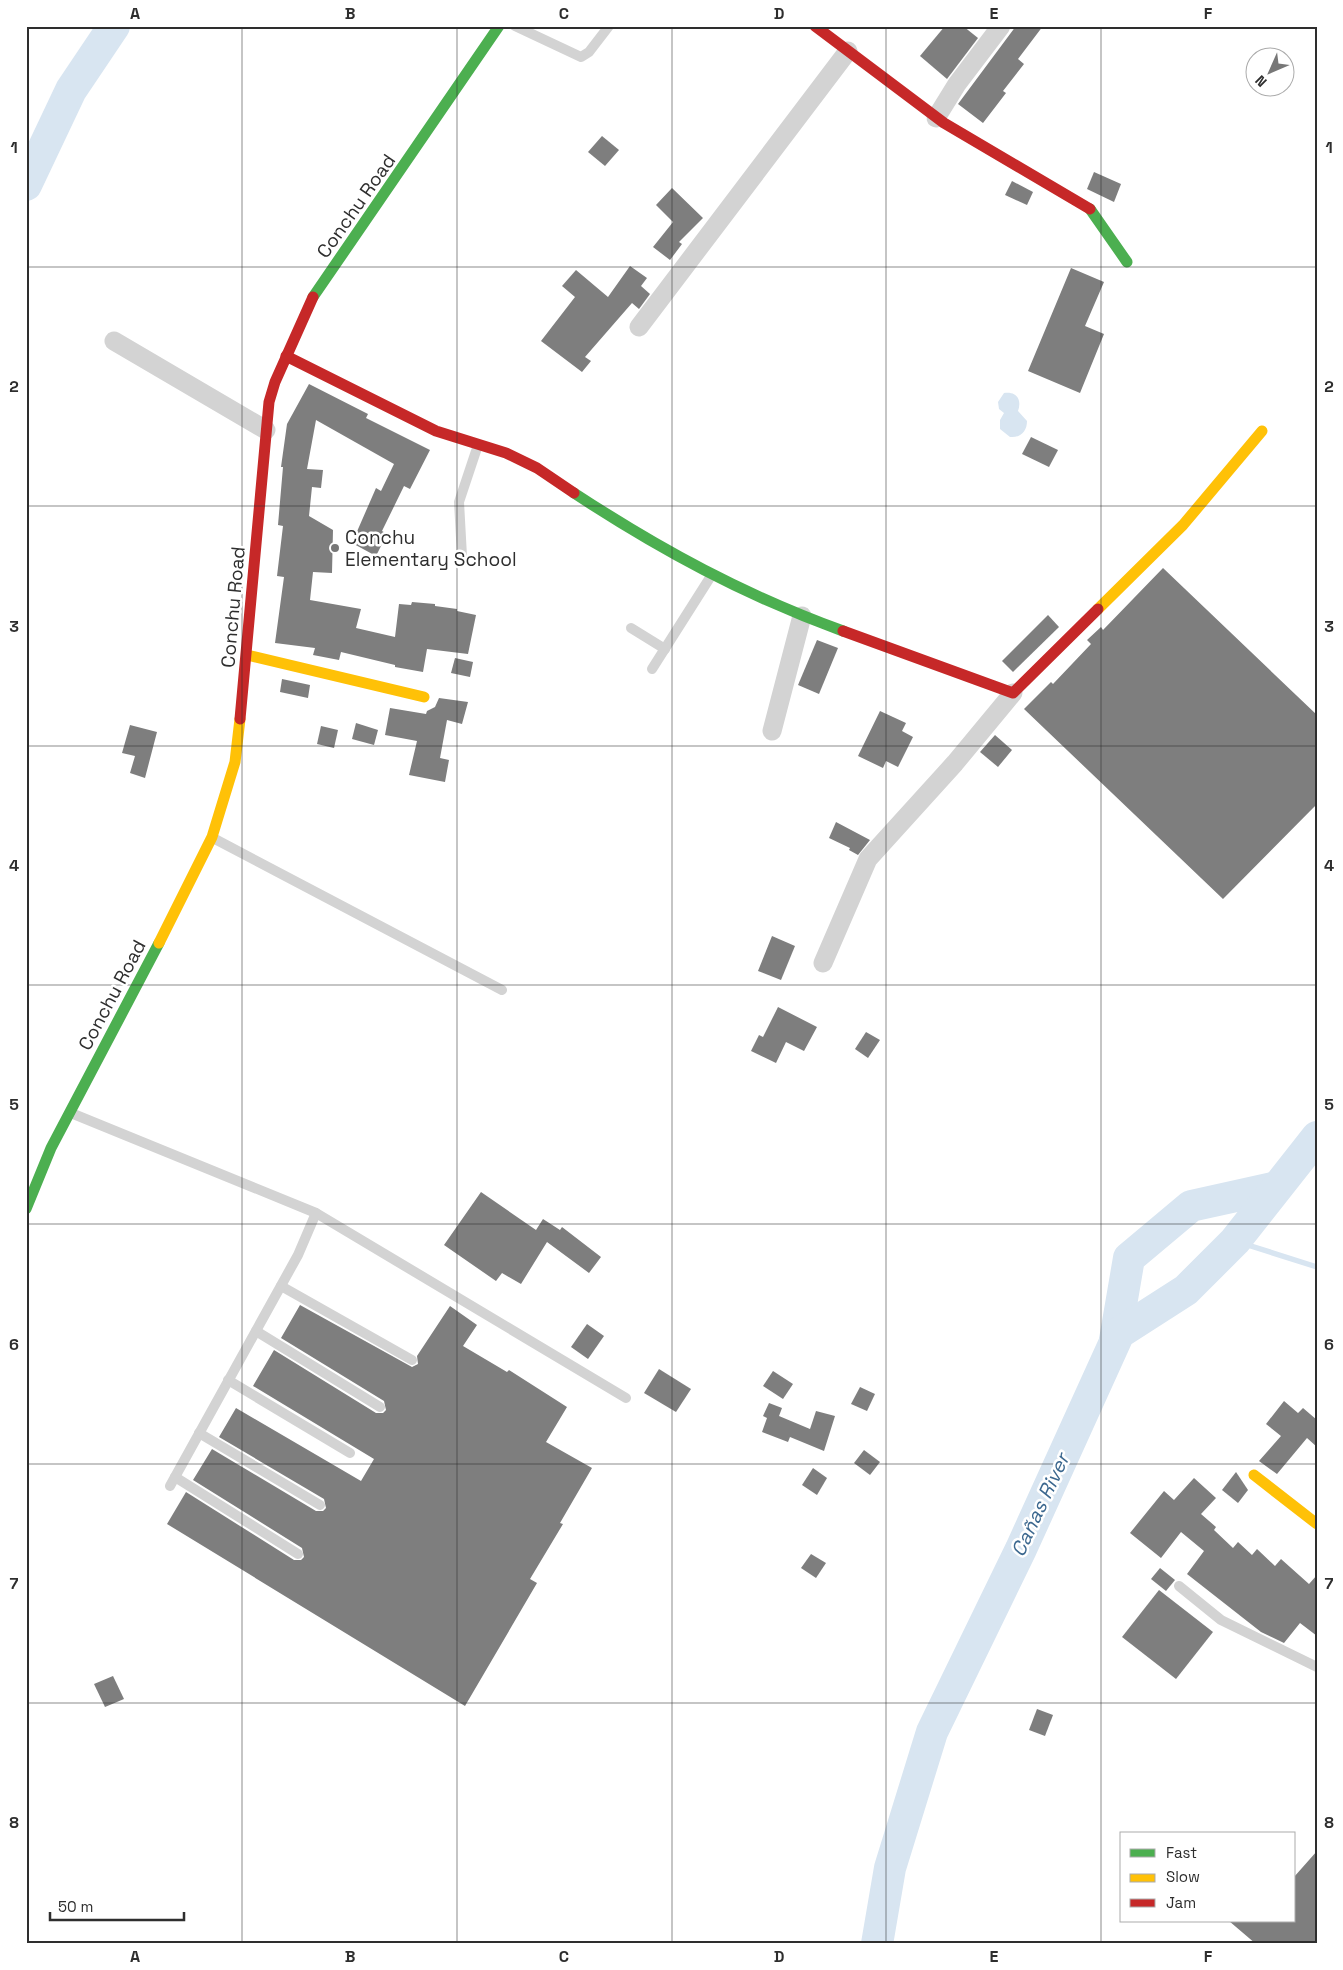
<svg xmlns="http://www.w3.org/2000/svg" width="1343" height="1970" font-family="'Space Grotesk',sans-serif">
<rect width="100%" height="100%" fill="#fff"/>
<path fill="#d8e5f1" d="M1004,393C1017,391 1022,400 1018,411L1027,421C1027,432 1020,438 1010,437L1000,429V420L1004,413L999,409L998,402Z"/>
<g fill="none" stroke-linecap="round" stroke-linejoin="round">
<polyline stroke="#d8e5f1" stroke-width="5.5" points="1235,1241 1317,1267"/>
<g stroke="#d8e5f1" stroke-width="32">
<polyline points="26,185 71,90 114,26"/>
<polyline points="1115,1340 1129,1258 1191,1206 1277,1187"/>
<polyline points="877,1944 890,1868 932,1732 1021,1549 1119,1333 1186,1290 1235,1241 1317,1137"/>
</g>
</g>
<g fill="#7e7e7e">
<polygon points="945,26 963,26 978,38 947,79 920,56"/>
<polygon points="1016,26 1043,26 1018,59 1024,64 1003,91 1006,93 983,123 958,104"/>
<polygon points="602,136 619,150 605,166 588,152"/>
<polygon points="1094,172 1121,184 1114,202 1087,189"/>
<polygon points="1012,181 1033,192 1027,205 1005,195"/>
<polygon points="672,188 703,218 679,242 682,244 670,260 653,247 673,222 656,205"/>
<polygon points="630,266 647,278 641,286 650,294 639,309 632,303 585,357 591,361 582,372 541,341 575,297 562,286 576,270 608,297"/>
<polygon points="1071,268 1104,282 1085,326 1104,334 1080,393 1028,371"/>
<polygon points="309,384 368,414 366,418 430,450 410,489 404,486 382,531 387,534 376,556 352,543 376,488 381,491 394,464 316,420 307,469 323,470 321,488 312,487 309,516 333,530 332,573 313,572 310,600 361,609 356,628 395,637 399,604 411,605 412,602 435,604 435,606 457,609 457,611 476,615 468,654 427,649 423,672 395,667 395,665 341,652 339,660 313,655 315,648 275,643 284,577 277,576 283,526 278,525 283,467 281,467 287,424"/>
<polygon points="1031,437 1058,450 1049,467 1022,454"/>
<polygon points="1163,568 1317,715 1317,804 1223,899 1024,709 1051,682 1053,684 1091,644 1087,640 1101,627 1103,630"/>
<polygon points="1048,615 1059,627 1013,672 1002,661"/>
<polygon points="817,640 838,648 819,694 798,685"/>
<polygon points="455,658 473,662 470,677 451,673"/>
<polygon points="282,679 310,685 308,698 280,692"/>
<polygon points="439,698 468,702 462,724 447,720 440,758 449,760 445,782 409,775 417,741 385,735 390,708 426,714 427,711 435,707"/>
<polygon points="880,711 906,723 902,731 913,737 898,767 886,761 883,768 858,756"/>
<polygon points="356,723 378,730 374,745 352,739"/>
<polygon points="130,725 157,732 145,778 130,773 135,756 122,753"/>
<polygon points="321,726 338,730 334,748 317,744"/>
<polygon points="995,735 1012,750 998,767 980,752"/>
<polygon points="836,822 870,840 858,855 849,850 850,848 829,838"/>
<polygon points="772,936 795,946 781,980 758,971"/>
<polygon points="778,1007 817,1027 804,1051 786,1042 776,1063 751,1051 759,1035 763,1037"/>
<polygon points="866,1032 880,1040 868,1058 855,1049"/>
<polygon points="481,1192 536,1230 543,1219 560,1230 562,1227 601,1257 589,1273 547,1242 521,1284 502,1273 496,1281 444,1245"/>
<polygon points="300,1305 412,1367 418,1364 417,1356 450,1306 477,1325 463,1346 507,1372 509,1370 567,1407 546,1442 592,1468 560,1523 563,1524 530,1579 537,1583 465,1706 167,1524 186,1492 294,1560 301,1560 304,1557 302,1548 193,1480 212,1449 316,1511 323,1511 326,1508 324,1499 219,1437 236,1408 361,1481 374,1459 253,1386 274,1350 376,1413 383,1413 386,1410 384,1401 281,1338"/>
<polygon points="587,1324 604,1336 588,1359 571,1347"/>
<polygon points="659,1369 691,1389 676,1412 644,1393"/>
<polygon points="773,1371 793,1384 783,1399 763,1386"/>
<polygon points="860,1387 875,1394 867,1411 851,1404"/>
<polygon points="1284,1401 1298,1413 1303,1408 1317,1420 1317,1447 1307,1438 1277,1474 1259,1461 1281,1436 1266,1424"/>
<polygon points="769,1403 782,1408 779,1416 810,1429 816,1411 835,1416 824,1451 790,1437 788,1442 762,1432 767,1418 763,1416"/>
<polygon points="864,1450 880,1462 870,1475 854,1463"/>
<polygon points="813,1468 827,1478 817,1495 802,1485"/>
<polygon points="1236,1472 1248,1490 1238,1503 1222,1490"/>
<polygon points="1194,1478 1216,1498 1201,1514 1216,1527 1214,1530 1233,1548 1238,1542 1252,1555 1257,1549 1275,1566 1281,1559 1309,1584 1317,1575 1317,1636 1300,1623 1284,1643 1261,1632 1187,1574 1204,1551 1181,1532 1161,1558 1130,1533 1164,1491 1174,1500"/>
<polygon points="811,1554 826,1563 816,1578 801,1568"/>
<polygon points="1160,1568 1175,1580 1166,1591 1151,1579"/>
<polygon points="1159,1590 1213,1632 1176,1679 1122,1637"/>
<polygon points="113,1676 124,1699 105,1707 94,1684"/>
<polygon points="1037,1709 1053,1715 1045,1736 1029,1730"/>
<polygon points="1317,1851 1317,1944 1256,1944 1229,1921 1294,1921 1294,1877"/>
</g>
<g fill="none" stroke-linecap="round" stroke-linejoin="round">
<g stroke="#d3d3d3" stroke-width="10">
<polyline points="515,26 581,57 589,52 609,26"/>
<polyline points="462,556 459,502 478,445"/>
<polyline points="631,628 665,649"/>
<polyline points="652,669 711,576"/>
<polyline points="213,838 502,990"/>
<polyline points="71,1113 316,1213 626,1398"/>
<polyline points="281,1286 412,1360"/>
<polyline points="256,1331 380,1407"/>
<polyline points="228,1380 350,1453"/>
<polyline points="199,1433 320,1505"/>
<polyline points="175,1477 298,1554"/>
<polyline points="170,1486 298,1255 316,1213"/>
<polyline points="1179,1586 1221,1620 1317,1667"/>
</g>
<g stroke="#d3d3d3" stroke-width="19">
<polyline points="936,118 957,84 1001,26"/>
<polyline points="639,327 848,51"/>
<polyline points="114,341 266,430"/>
<polyline points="772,731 802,616"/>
<polyline points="823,963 868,859 955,763 1013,693"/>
</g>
<g stroke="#4caf50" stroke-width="11">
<polyline points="1090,209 1127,262"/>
<polyline points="313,297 499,26"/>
<path d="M574,493C661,550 744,595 843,631"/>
<polyline points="26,1209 51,1148 159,943"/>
</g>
<g stroke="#ffc107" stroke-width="11">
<polyline points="1098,609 1183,525 1262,431"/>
<polyline points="247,655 424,697"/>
<polyline points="159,943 212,837 235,762 240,719"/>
<polyline points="1254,1475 1317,1524"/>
</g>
<g stroke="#c62828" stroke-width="11">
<polyline points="815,26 944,123 1090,209"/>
<polyline points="286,356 436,431 506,453 537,468 574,493"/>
<polyline points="843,631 1013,693 1098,609"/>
<polyline points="240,719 269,402 275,382 313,297"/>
</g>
</g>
<path fill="none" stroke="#2e2e2e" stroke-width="1" stroke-opacity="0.55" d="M242,26V1944M457,26V1944M672,26V1944M886,26V1944M1101,26V1944M26,267H1317M26,506H1317M26,746H1317M26,985H1317M26,1224H1317M26,1464H1317M26,1703H1317"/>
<circle fill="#777" stroke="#fff" stroke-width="2" cx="335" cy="548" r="5"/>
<g text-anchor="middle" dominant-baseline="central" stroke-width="5" stroke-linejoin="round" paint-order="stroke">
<g font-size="19" fill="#2e2e2e" stroke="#fff">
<text transform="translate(356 206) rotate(-55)">Conchu Road</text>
<text transform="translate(233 607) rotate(-85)">Conchu Road</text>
<text transform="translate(112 995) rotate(-62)">Conchu Road</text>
</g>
<g font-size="19" fill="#2e2e2e" stroke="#fff" text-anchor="start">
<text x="345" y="537">Conchu<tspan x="345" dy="22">Elementary School</tspan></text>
</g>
<g font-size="20" font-style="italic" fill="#3c688f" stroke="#fff">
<text transform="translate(1040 1505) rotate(-65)">Cañas River</text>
</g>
</g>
<rect width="1343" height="1970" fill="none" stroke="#ffffff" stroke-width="55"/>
<rect x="1120" y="1832" width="175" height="90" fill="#ffffff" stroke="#ababab"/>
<rect x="1130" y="1849" width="25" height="8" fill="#4caf50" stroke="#ababab"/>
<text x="1166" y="1858" font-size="15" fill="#2e2e2e">Fast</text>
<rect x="1130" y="1874" width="25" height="8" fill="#ffc107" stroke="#ababab"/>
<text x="1166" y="1882" font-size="15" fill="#2e2e2e">Slow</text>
<rect x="1130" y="1899" width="25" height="8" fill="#c62828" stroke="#ababab"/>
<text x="1166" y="1908" font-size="15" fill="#2e2e2e">Jam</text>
<g transform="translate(1270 72) rotate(225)"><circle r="24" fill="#ffffff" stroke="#ababab"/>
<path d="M0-4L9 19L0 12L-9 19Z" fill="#777777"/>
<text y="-8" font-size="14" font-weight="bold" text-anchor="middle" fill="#2e2e2e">N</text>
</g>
<path d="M50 1912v8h134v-8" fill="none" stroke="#2e2e2e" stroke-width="2.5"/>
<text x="58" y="1912" font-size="15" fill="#2e2e2e" stroke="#ffffff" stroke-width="4" paint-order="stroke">50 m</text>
<rect x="28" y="28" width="1288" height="1914" fill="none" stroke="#2e2e2e" stroke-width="2"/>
<g font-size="16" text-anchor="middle" font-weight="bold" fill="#2e2e2e">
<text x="135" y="19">A</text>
<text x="350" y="19">B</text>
<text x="564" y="19">C</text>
<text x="779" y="19">D</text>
<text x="994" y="19">E</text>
<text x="1208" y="19">F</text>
<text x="14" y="153">1</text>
<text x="1329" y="153">1</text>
<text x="14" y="392">2</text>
<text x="1329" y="392">2</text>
<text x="14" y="632">3</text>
<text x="1329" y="632">3</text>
<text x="14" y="871">4</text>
<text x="1329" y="871">4</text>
<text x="14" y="1110">5</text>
<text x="1329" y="1110">5</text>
<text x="14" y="1350">6</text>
<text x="1329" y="1350">6</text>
<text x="14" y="1589">7</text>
<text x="1329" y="1589">7</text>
<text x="14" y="1828">8</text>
<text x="1329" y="1828">8</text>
<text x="135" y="1962">A</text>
<text x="350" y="1962">B</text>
<text x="564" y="1962">C</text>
<text x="779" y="1962">D</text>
<text x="994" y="1962">E</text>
<text x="1208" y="1962">F</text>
</g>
</svg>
